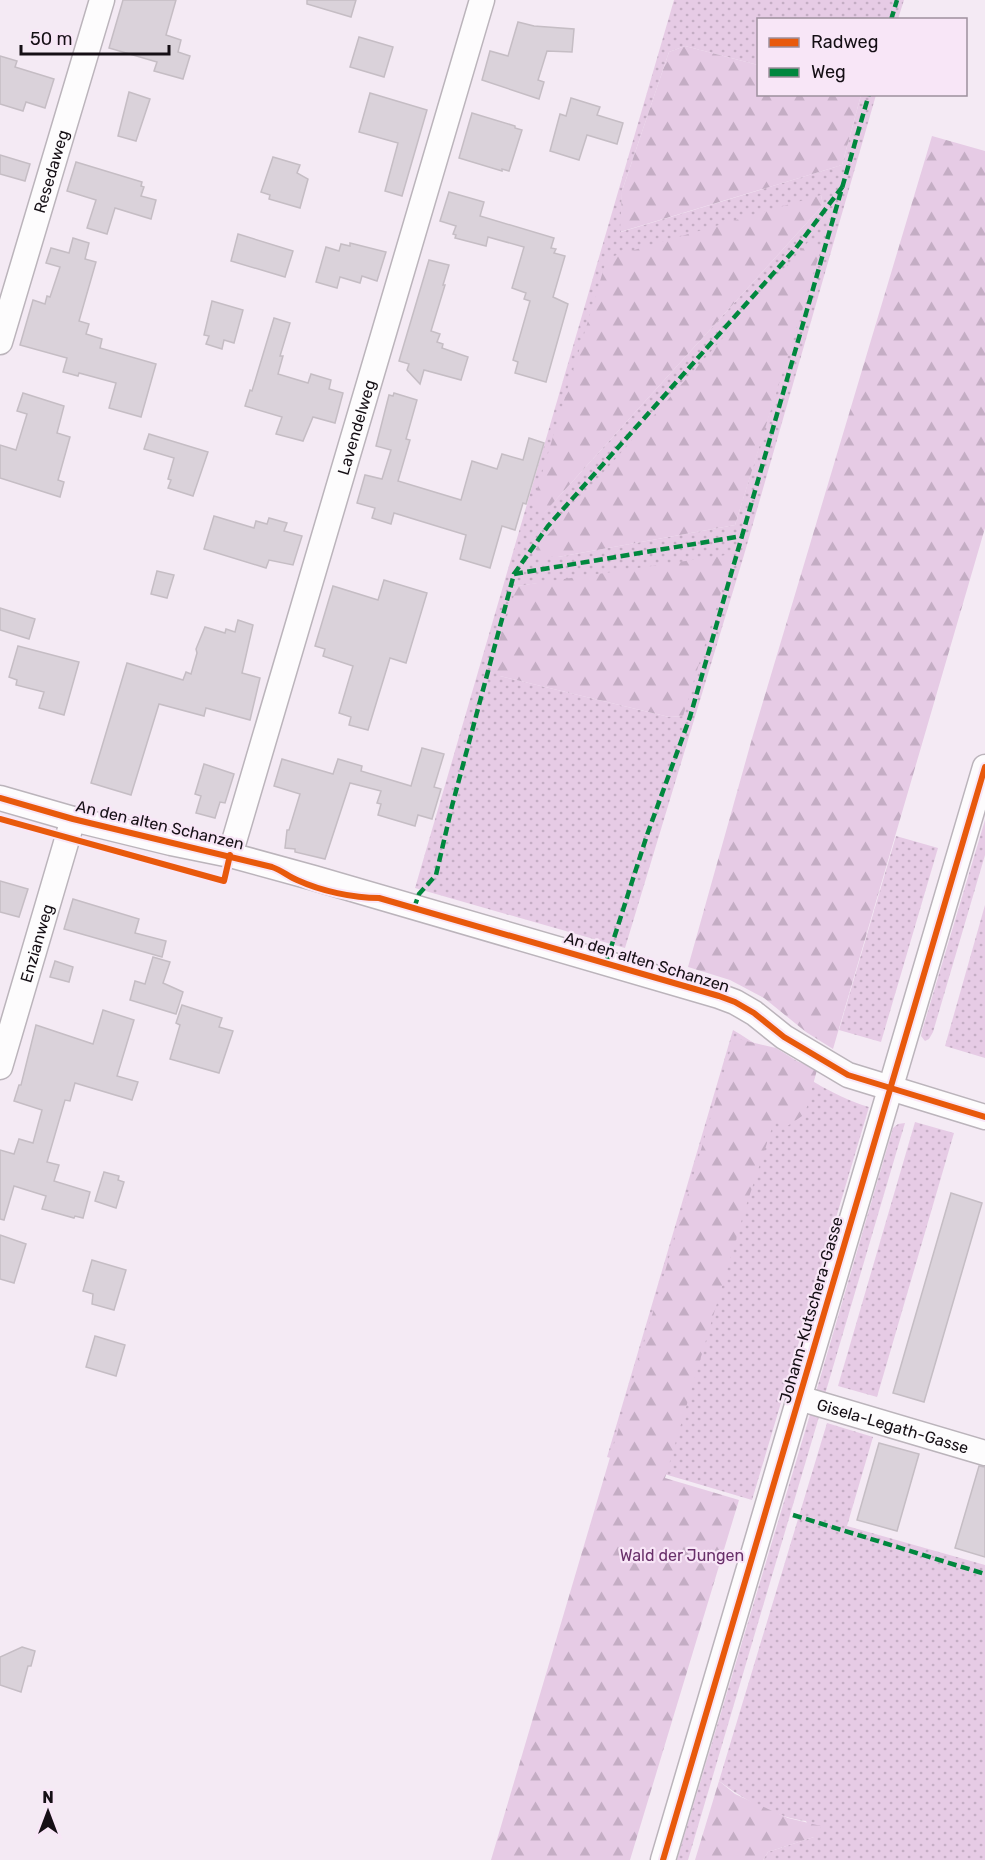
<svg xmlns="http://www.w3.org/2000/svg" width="985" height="1860" font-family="Rubik,sans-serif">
<defs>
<pattern id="grass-dots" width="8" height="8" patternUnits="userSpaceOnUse" patternTransform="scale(1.5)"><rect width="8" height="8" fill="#e6cbe5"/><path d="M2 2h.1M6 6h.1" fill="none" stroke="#c4adc4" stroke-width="1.8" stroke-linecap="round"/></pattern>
<pattern id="forest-firs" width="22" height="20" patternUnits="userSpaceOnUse" patternTransform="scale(1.5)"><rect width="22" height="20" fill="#e6cbe5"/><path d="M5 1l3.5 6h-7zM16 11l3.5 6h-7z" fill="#c4adc4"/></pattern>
</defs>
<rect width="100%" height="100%" fill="#f4eaf4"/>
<g fill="url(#grass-dots)" fill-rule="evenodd">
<path d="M674,0H904L898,19L758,20V65L685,46L669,52L622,191L621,232L842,165L861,95H876L744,555L625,948L415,888ZM821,195L823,205L543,514ZM820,249L735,525L558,557H537ZM539,583L683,716L669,717L500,676L517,586Z"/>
<polygon points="985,820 985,855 933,1032 929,1039 925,1041 921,1036 922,1031"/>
<polygon points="896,836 938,848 881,1042 839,1030"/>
<polygon points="985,905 985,1058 945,1046"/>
<path d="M733,1030C775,1055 823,1094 869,1107L752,1500L607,1457Z"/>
<polygon points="915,1122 954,1133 877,1397 838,1386"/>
<polygon points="905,1123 823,1401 814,1399 893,1128 898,1124"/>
<polygon points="812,1408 821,1410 688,1860 677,1860"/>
<path d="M827,1423L873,1437L847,1526L985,1565V1860H763L768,1852L814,1837L806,1821C775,1817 744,1800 719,1781Z"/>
</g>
<g fill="url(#forest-firs)">
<polygon points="685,46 758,65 758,94 861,95 842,165 620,232 622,191 669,52"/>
<polygon points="932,136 985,151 985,528 833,1049 806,1032 764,998 730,980 688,967 753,735"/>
<polygon points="821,195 823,205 543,514 533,503 607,258"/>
<polygon points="808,242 821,249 735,525 558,557 537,557 537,547"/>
<polygon points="726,555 731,560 683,716 669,717 500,676 491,665 517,586"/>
<polygon points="734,1038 776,1048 797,1061 817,1070 805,1114 786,1127 776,1116 745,1209 665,1478 739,1500 630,1860 491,1860"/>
<polygon points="719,1781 735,1794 788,1818 821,1826 820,1832 814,1837 768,1852 763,1860 695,1860"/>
</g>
<g fill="#dad2da" stroke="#c5bdc4" stroke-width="1.5">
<polygon points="123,0 176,0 166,35 181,40 178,52 190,56 183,79 154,71 157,62 109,48"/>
<polygon points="307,0 356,0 351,17 307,4"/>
<polygon points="518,22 534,26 574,29 572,52 547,51 538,80 544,82 539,99 482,80 490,51 508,56"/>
<polygon points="359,37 393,47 384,77 350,67"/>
<polygon points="0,56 17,61 15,67 54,79 45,108 26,102 23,111 0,104"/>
<polygon points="129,92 150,99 136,141 118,136"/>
<polygon points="370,93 427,110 402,196 385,191 398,143 359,132"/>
<polygon points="571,98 600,107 597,115 623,123 617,144 587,135 579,160 550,151 560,114 566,116"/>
<polygon points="472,113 515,126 515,128 522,130 509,171 502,169 502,171 459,158"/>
<polygon points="0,155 30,164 25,181 0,174"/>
<polygon points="273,157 300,165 297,173 308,179 300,208 269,199 270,195 261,192"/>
<polygon points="76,162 142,182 141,186 144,187 141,196 156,200 151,219 115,208 107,234 87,228 96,200 67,191"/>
<polygon points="449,192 484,202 480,216 554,238 551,248 556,249 554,253 565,256 553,297 568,304 546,382 515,373 518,362 513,360 530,301 524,299 526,293 512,288 524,247 488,237 486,246 455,238 456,235 453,234 456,226 440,221"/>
<polygon points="238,234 293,251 285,277 231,261"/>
<polygon points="73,238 89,243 85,259 96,262 79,321 89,324 86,334 102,339 100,348 156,364 141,417 109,408 116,383 79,373 78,376 63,372 67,358 20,345 33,300 45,304 47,296 50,297 60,267 46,263 51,248 69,253"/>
<polygon points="350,243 386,252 377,281 362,276 360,283 340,277 337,288 316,282 326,247 339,251 341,244 350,246"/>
<polygon points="429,260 449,265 443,285 445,285 431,331 440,334 437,342 443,344 442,348 468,357 461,380 424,370 420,384 407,370 409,364 399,361"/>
<polygon points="212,301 243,310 234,343 224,340 222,349 206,344 209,336 204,335"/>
<polygon points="274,318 290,323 280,356 283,356 278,374 308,383 311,374 331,380 329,389 343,393 335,423 313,417 303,441 276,434 282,417 245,406 250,390 252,391"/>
<polygon points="23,393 64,406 57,433 70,437 58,480 64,482 60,497 0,478 0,445 16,450 27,414 17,411"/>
<polygon points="394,393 417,400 406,439 410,440 398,481 461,500 472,461 497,469 502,454 523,460 529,438 544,443 526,504 523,503 515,530 502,526 490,568 460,559 466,535 394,513 391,524 372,518 375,508 357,503 365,475 382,479 391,450 376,446 389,395 393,396"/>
<polygon points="149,434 208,452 193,496 168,488 171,480 168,479 174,458 144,449"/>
<polygon points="214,516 254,528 256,521 267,524 269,518 287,523 284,531 302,536 293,565 269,560 266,568 204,549"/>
<polygon points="157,571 174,575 167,598 151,594"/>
<polygon points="384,580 427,593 406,663 390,658 368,730 349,725 351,717 339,713 353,666 323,656 325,649 315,646 333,586 378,600"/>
<polygon points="0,608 35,619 29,639 0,630"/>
<polygon points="238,620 253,625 242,673 260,678 250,720 206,708 204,716 159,704 131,795 91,783 127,663 183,680 186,672 191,674 197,653 196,649 205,627 225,633 226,629 235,632"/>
<polygon points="18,646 79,662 64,715 39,708 44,692 16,685 17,680 9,677"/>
<polygon points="422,748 444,754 434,787 441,789 432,819 418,815 415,826 378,815 381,804 377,803 381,791 350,783 325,859 295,852 295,849 285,848 287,830 289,830 300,794 274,786 282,759 333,774 338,759 362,766 361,771 411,786"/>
<polygon points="204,764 234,774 225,803 220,802 215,818 196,813 201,796 195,794"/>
<polygon points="0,881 28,889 19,917 0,912"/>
<polygon points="73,899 139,919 135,933 166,941 162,957 64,929"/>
<polygon points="153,957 170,962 163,983 183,992 176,1014 130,1000 135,981 145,984"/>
<polygon points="55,961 73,967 69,982 50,977"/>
<polygon points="182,1005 222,1018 219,1027 233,1031 219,1073 170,1059 180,1025 176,1023"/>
<polygon points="103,1010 134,1020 117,1076 138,1082 132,1100 75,1083 70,1101 65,1100 47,1162 59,1165 54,1181 90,1192 83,1218 75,1216 74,1218 42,1209 46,1196 14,1186 4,1220 0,1219 0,1150 14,1154 19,1139 33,1143 42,1110 14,1101 19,1085 21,1085 36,1025 93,1044"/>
<polygon points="104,1172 119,1176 118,1180 124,1182 116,1208 95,1201"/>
<polygon points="951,1193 982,1203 924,1402 893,1393"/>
<polygon points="0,1235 26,1244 14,1283 0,1279"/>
<polygon points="92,1260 126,1270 114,1310 92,1304 93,1294 83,1291"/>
<polygon points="95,1336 125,1345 116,1376 86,1367"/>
<polygon points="879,1443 919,1454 897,1531 857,1520"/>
<polygon points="979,1466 985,1467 985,1557 955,1548"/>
<polygon points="22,1647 35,1651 31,1666 28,1666 21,1692 0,1685 0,1657"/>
</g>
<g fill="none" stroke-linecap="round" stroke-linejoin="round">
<g stroke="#bbb4bb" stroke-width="27">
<g id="minor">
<path id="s1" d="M0,342L102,0"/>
<polyline points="0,798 73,819 171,843 230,855 314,878 719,996 735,1002 754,1013 784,1037 848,1075 985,1117"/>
<path id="s2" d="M230,855L482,0"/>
<path id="s3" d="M0,1067L73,819"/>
<path id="s4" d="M799,1398L985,1453"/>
<polyline points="663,1860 985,767"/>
</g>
</g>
<use href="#minor" stroke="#fdfcfd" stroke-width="24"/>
<g stroke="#00873e" stroke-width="4.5" stroke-dasharray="9 4.5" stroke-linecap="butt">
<polyline points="891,20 897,0"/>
<polyline points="514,574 742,536 869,94"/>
<polyline points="414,908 419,894 436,875 452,806 514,574 548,526 796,248 843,186"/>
<polyline points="606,963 647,835 690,717 742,536"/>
<polyline points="793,1515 985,1574"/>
</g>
<g stroke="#f8e6f7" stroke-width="10">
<g id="cycleway">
<path d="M0,798L73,819L272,867C281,870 288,876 297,880C321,891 353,898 379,898L719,996L735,1002L754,1013L784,1037L848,1075L985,1117"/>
<polyline points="0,819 224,881 230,855"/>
<polyline points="663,1860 985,767"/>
</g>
</g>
<use href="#cycleway" stroke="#e8590c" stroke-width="6"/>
</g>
<g text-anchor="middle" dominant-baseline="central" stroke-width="4.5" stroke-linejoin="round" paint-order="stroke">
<g font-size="16" fill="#150f15" stroke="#f8e6f7">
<text stroke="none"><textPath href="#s1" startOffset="178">Resedaweg</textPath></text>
<text stroke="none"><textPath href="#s2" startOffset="446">Lavendelweg</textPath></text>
<text transform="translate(160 825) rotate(13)">An den alten Schanzen</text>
<text stroke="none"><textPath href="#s3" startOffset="129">Enzianweg</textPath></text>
<text transform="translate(647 962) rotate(17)">An den alten Schanzen</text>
<text transform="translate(811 1310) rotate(-74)">Johann-Kutschera-Gasse</text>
<text stroke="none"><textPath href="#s4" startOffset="98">Gisela-Legath-Gasse</textPath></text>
</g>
<g font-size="16" fill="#69306a" stroke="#f8e6f7">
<text x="682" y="1555">Wald der Jungen</text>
</g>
</g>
<rect x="757" y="18" width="210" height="78" fill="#f8e6f7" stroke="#9d909d" stroke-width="1.5"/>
<rect x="769" y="38" width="30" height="9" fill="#e8590c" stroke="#9d909d" stroke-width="1.5"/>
<text x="811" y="48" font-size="18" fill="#150f15">Radweg</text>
<rect x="769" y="68" width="30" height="9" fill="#00873e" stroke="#9d909d" stroke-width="1.5"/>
<text x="811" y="78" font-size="18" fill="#150f15">Weg</text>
<g transform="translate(48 1812)" stroke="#f8e6f7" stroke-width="4.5" paint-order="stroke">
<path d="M0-4.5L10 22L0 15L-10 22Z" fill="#150f15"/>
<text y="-9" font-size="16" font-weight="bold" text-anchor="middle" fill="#150f15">N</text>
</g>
<path d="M21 45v9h148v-9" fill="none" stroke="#150f15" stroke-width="3"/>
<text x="30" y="45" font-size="18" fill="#150f15" stroke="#f8e6f7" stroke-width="4.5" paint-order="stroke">50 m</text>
</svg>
